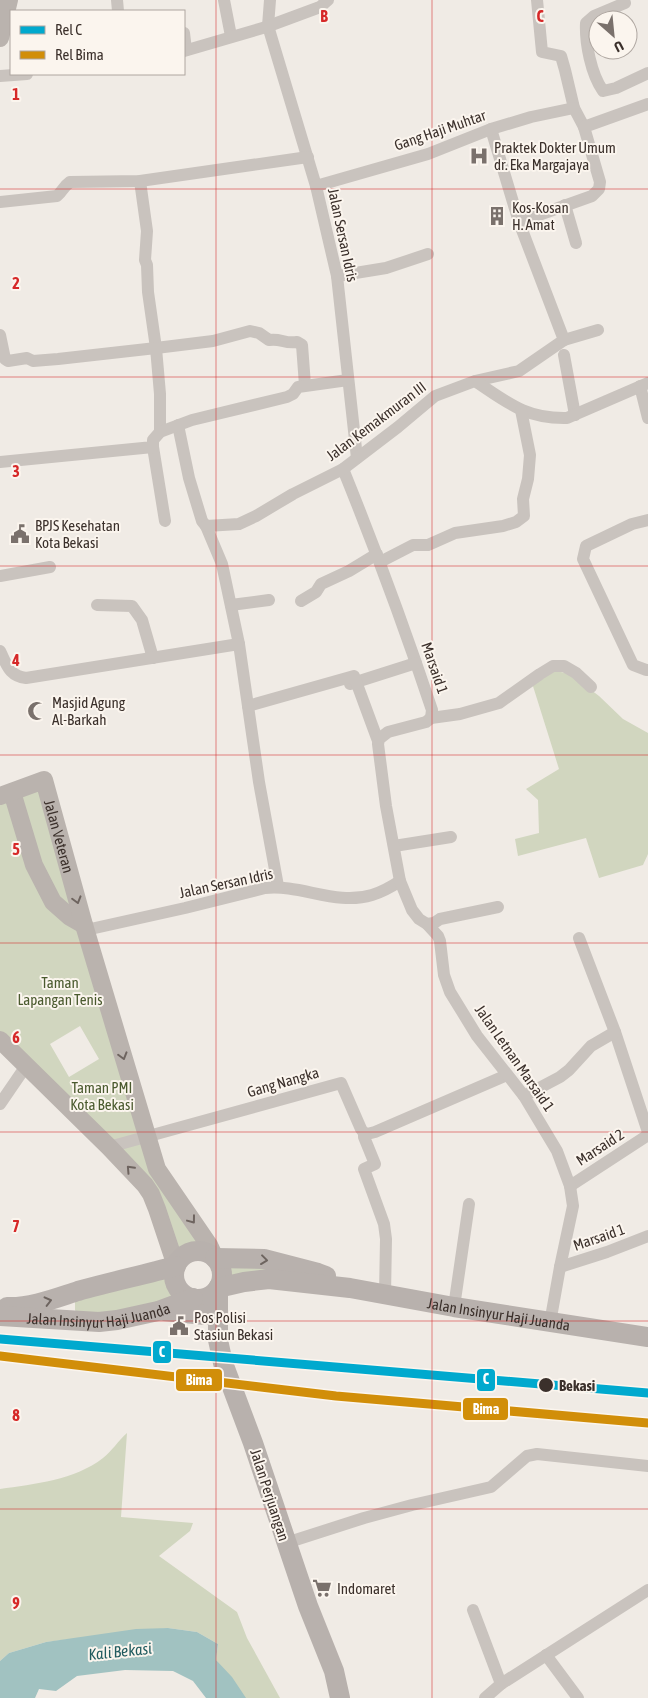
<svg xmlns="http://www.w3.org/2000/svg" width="648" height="1698" font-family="'Asap Condensed',sans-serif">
<rect width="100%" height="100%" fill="#f0ebe5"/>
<g fill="#d1d6bf" fill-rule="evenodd">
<polygon points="552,670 570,674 599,696 623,719 648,733 648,854 643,865 599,878 586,838 518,856 515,839 539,833 538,800 526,789 559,769 532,683"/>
<path d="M44,780L146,1137L215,1258L318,1273L221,1281C223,1272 221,1265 214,1260C212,1258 208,1253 205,1252C182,1244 160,1279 188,1297L81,1321L75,1310V1299L175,1266L157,1209L0,1039V796ZM80,1026L99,1059L69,1077L50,1044Z"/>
<path d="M127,1433L121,1517L193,1523L190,1531L159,1556L237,1612L247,1638L280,1698H244L216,1660L218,1644L197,1632L168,1628L46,1642L9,1653L0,1661V1489C34,1484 75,1480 103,1458C112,1451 118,1441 127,1433Z"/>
</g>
<polygon fill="#a1c2c1" points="168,1628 197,1632 218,1644 216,1660 232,1677 246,1698 206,1698 193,1681 173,1671 125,1670 77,1676 56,1691 39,1689 35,1698 0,1698 0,1661 9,1653 46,1642 136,1629"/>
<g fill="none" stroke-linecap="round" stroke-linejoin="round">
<g stroke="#c9c3be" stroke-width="12">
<polyline points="117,0 118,11"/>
<polyline points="224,0 231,36"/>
<polyline points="270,0 268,26 316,186 337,276 357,458"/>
<polyline points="537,0 542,52 561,56 565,70 574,108 584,127"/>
<path d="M625,3L594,16L586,23C585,43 591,74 603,91L616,88L648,73"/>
<polyline points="184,33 186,50"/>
<polyline points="184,51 266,27 320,7 328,0"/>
<polyline points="0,76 27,74"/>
<polyline points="491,129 519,222 592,196 599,189 600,182 584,127 648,104"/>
<path d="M140,181L147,231L145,260L147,265L148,292L156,348L213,341L250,331L259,333L269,340C281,338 284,344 297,342L302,345L305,385"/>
<polyline points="316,186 428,154 491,129 531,117 574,108"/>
<path d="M0,202L57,196C63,191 63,187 70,182L140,181L308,157"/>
<polyline points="565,205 576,243"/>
<polyline points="337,276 386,268 428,254"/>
<polyline points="0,335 5,359 8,361 27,358 33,361 58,359 156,348 160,394 160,432"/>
<polyline points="564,340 598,330"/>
<polyline points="564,355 575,415"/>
<polyline points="475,381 519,371 564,340 519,222"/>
<polyline points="640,386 648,418"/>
<polyline points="178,425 189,478 202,521 206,526 222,564 239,644 259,782 278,886"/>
<polyline points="153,447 165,521"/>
<polyline points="0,462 153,447 153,440 160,432 192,420 287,397 293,394 298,387 348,380"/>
<path d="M343,469C375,548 405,629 432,710L431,718"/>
<polyline points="648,520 632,524 586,546 583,559 633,665 646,670 648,670"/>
<path d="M206,526L239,524L256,516L293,494L343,469L398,427L435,396L475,381C508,403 526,419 567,418L648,383"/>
<polyline points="380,562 413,545 428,545 455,533 503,526 516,522 524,516 523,499 528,479 530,455 521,410"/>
<polyline points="0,576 50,567"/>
<polyline points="301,601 316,592 321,584 349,571 377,554"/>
<polyline points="97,605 132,606 142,620 153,658"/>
<polyline points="231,605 269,600"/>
<path d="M0,651C7,665 9,676 26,678L239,644"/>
<polyline points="350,684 416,663"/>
<polyline points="248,706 354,676 378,741"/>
<polyline points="394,846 451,837"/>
<polyline points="427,924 434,923 440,919 498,907"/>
<path d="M86,930L185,908L265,888C301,884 336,906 372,895C382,892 391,887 400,881"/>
<polyline points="579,938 615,1032 648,1132"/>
<polyline points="524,1096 560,1077 569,1070 591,1046 615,1032"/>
<polyline points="0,1104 26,1066"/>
<polyline points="364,1133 367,1134 375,1132 507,1075"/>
<polyline points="109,1147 341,1083 361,1129 364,1133 364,1137 375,1164 364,1169 384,1224 386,1239 385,1295"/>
<polyline points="570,1186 648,1135"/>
<polyline points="560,1267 607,1252 648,1236"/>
<polyline points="454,1307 469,1204"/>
<polyline points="550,1323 560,1267 573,1206 570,1186 557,1151 524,1096 477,1036 450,992 444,975 440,941 438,936 427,924 419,919 412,910 400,881 386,806 378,744 379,739 388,732 426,722 431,718 460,714 499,703 540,674 553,666 564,666 576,673 591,687"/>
<polyline points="286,1543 364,1518 412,1505 491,1487 527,1456 537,1454 648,1466"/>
<polyline points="473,1610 501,1684"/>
<polyline points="546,1655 578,1698"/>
<polyline points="485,1698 501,1684 648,1590"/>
</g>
<g stroke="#bab3ae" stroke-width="18">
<polyline points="0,38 9,0"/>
<polyline points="12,792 34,865 53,902 70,917 84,925"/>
<path id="s1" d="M0,796L44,780L84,925L157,1169L209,1245L215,1258"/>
<polyline points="0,1040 109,1147 145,1185 151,1194 157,1209 176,1266"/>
</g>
<g stroke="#b8b1ad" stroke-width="20">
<circle cx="198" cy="1275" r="24"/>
<polyline points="215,1258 264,1259 318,1273 326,1276"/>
<path d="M7,1307C31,1308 56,1298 78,1291C110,1282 143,1275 176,1266"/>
<polyline points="164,1311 205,1315"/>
<path id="s2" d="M0,1316L99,1322L117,1320L158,1311L193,1298"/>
<path id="s3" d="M340,1698L334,1671L308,1606L253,1443L223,1363L218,1340V1288L244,1282L269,1279L350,1288L454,1307L648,1337"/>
</g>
<g stroke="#fbf5ee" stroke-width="12">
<polyline id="rail-1" points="0,1339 648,1393"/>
</g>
<g stroke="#fbf5ee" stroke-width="12">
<polyline id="rail-2" points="0,1356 336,1396 648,1423"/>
</g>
<use href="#rail-1" stroke="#00a9ce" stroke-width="9"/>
<use href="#rail-2" stroke="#d18e09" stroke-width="9"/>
</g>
<defs><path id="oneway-chevron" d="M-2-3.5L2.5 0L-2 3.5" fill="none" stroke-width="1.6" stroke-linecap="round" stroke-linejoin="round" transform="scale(1.25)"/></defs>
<g stroke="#6e645f">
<use href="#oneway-chevron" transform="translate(77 900) rotate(74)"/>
<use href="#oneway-chevron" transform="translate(123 1056) rotate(74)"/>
<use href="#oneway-chevron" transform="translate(130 1169) rotate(-133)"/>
<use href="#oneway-chevron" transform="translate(192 1220) rotate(53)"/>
</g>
<g stroke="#6d645f">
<use href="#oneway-chevron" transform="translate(264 1260) rotate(7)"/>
<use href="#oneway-chevron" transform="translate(48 1301) rotate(-14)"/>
</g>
<path fill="none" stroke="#d62828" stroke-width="1" stroke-opacity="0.55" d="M216,0V1698M432,0V1698M0,189H648M0,377H648M0,566H648M0,755H648M0,943H648M0,1132H648M0,1321H648M0,1509H648"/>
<defs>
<g id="hospital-bare" transform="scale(1.5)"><path d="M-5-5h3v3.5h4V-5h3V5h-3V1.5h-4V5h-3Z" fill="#7a716c" stroke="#fbf5ee" stroke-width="2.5" paint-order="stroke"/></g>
<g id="building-bare" transform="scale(1.5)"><path d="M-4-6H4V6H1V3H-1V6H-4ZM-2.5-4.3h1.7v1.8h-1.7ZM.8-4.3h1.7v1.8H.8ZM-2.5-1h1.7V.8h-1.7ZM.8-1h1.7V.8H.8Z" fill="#7a716c" stroke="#fbf5ee" stroke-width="2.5" paint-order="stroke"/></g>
<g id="civic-bare" transform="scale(1.5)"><path d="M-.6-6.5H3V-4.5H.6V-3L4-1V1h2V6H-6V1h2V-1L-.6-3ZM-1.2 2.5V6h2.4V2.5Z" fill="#7a716c" stroke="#fbf5ee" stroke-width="2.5" paint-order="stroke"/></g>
<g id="mosque-bare" transform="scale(1.5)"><path d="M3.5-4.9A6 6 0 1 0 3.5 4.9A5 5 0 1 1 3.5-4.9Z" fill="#7a716c" stroke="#fbf5ee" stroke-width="2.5" paint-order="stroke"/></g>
<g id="supermarket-bare" transform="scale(1.5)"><path d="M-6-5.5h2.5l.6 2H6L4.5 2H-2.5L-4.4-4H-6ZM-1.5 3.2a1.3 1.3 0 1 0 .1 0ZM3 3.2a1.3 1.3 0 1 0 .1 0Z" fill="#7a716c" stroke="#fbf5ee" stroke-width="2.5" paint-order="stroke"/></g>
</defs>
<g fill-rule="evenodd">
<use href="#hospital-bare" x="479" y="156"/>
<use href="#building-bare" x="497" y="216"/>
<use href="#civic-bare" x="20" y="534"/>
<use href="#mosque-bare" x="37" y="711"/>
<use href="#civic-bare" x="179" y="1326"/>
<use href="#supermarket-bare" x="322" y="1588"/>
</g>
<circle fill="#3b302b" stroke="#fbf5ee" stroke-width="2" cx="546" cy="1385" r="8"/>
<g text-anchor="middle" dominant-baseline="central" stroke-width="4" stroke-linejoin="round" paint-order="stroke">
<g font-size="15" fill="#3b302b" stroke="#fbf5ee">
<text transform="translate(440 130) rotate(-19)">Gang Haji Muhtar</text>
<text transform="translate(343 235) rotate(78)">Jalan Sersan Idris</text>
<text transform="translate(376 421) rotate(-37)">Jalan Kemakmuran III</text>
<text transform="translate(435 668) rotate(71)">Marsaid 1</text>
<text stroke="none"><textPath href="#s1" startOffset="105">Jalan Veteran</textPath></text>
<text transform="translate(226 883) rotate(-12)">Jalan Sersan Idris</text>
<text transform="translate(515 1058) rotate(55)">Jalan Letnan Marsaid 1</text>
<text transform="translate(283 1082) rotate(-16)">Gang Nangka</text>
<text transform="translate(600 1147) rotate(-33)">Marsaid 2</text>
<text transform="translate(599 1237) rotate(-19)">Marsaid 1</text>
<text stroke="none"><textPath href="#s2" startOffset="99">Jalan Insinyur Haji Juanda</textPath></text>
<text stroke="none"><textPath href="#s3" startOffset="715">Jalan Insinyur Haji Juanda</textPath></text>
<text transform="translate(270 1495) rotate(72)">Jalan Perjuangan</text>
</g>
<g font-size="15" fill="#3b302b" stroke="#fbf5ee" text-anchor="start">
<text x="494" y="147">Praktek Dokter Umum<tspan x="494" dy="17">dr. Eka Margajaya</tspan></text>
<text x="512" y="207">Kos-Kosan<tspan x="512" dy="17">H. Amat</tspan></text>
<text x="35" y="525">BPJS Kesehatan<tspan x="35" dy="17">Kota Bekasi</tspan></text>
<text x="52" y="702">Masjid Agung<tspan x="52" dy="17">Al-Barkah</tspan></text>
<text x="194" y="1317">Pos Polisi<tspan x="194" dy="17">Stasiun Bekasi</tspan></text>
<text x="337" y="1588">Indomaret</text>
</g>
<g font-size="15" fill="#4a5a2e" stroke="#fbf5ee">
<text x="60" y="982">Taman<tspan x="60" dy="17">Lapangan Tenis</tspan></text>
<text x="102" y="1087">Taman PMI<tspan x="102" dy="17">Kota Bekasi</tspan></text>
</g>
<g font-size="15" font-weight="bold" fill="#3b302b" stroke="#fbf5ee" text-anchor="start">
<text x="559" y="1385">Bekasi</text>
</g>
<g font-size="16" font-style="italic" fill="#1f5a5e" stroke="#fbf5ee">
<text transform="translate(120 1651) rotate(-6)">Kali Bekasi</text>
</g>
</g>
<g font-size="16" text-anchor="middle" font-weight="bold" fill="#d62828" stroke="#fbf5ee" stroke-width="4" stroke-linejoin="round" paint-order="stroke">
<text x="324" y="22">B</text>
<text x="540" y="22">C</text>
<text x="16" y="100">1</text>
<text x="16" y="289">2</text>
<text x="16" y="477">3</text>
<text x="16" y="666">4</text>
<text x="16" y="855">5</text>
<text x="16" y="1043">6</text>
<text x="16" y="1232">7</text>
<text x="16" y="1421">8</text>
<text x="16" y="1609">9</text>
</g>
<g stroke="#fbf5ee" stroke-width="2">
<rect x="152" y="1340" width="20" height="24" rx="5" fill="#00a9ce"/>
<rect x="476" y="1368" width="20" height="24" rx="5" fill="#00a9ce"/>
<rect x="175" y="1368" width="48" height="24" rx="5" fill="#d18e09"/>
<rect x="462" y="1397" width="47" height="24" rx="5" fill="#d18e09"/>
</g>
<g font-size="14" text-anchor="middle" font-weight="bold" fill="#fff">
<text x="162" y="1357">C</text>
<text x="486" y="1384">C</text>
<text x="199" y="1385">Bima</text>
<text x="486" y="1414">Bima</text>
</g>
<rect x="10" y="10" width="175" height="65" fill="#fbf5ee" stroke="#aea6a0"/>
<rect x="20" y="26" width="25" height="8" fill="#00a9ce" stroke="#aea6a0"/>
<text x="55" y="35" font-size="15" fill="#3b302b">Rel C</text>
<rect x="20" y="51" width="25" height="8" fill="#d18e09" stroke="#aea6a0"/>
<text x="55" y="60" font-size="15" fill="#3b302b">Rel Bima</text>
<g transform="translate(613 35) rotate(153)"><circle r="24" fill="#fbf5ee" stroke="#aea6a0"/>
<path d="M0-4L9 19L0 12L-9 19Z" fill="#7a716c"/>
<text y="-8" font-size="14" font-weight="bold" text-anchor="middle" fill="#3b302b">U</text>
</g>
</svg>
